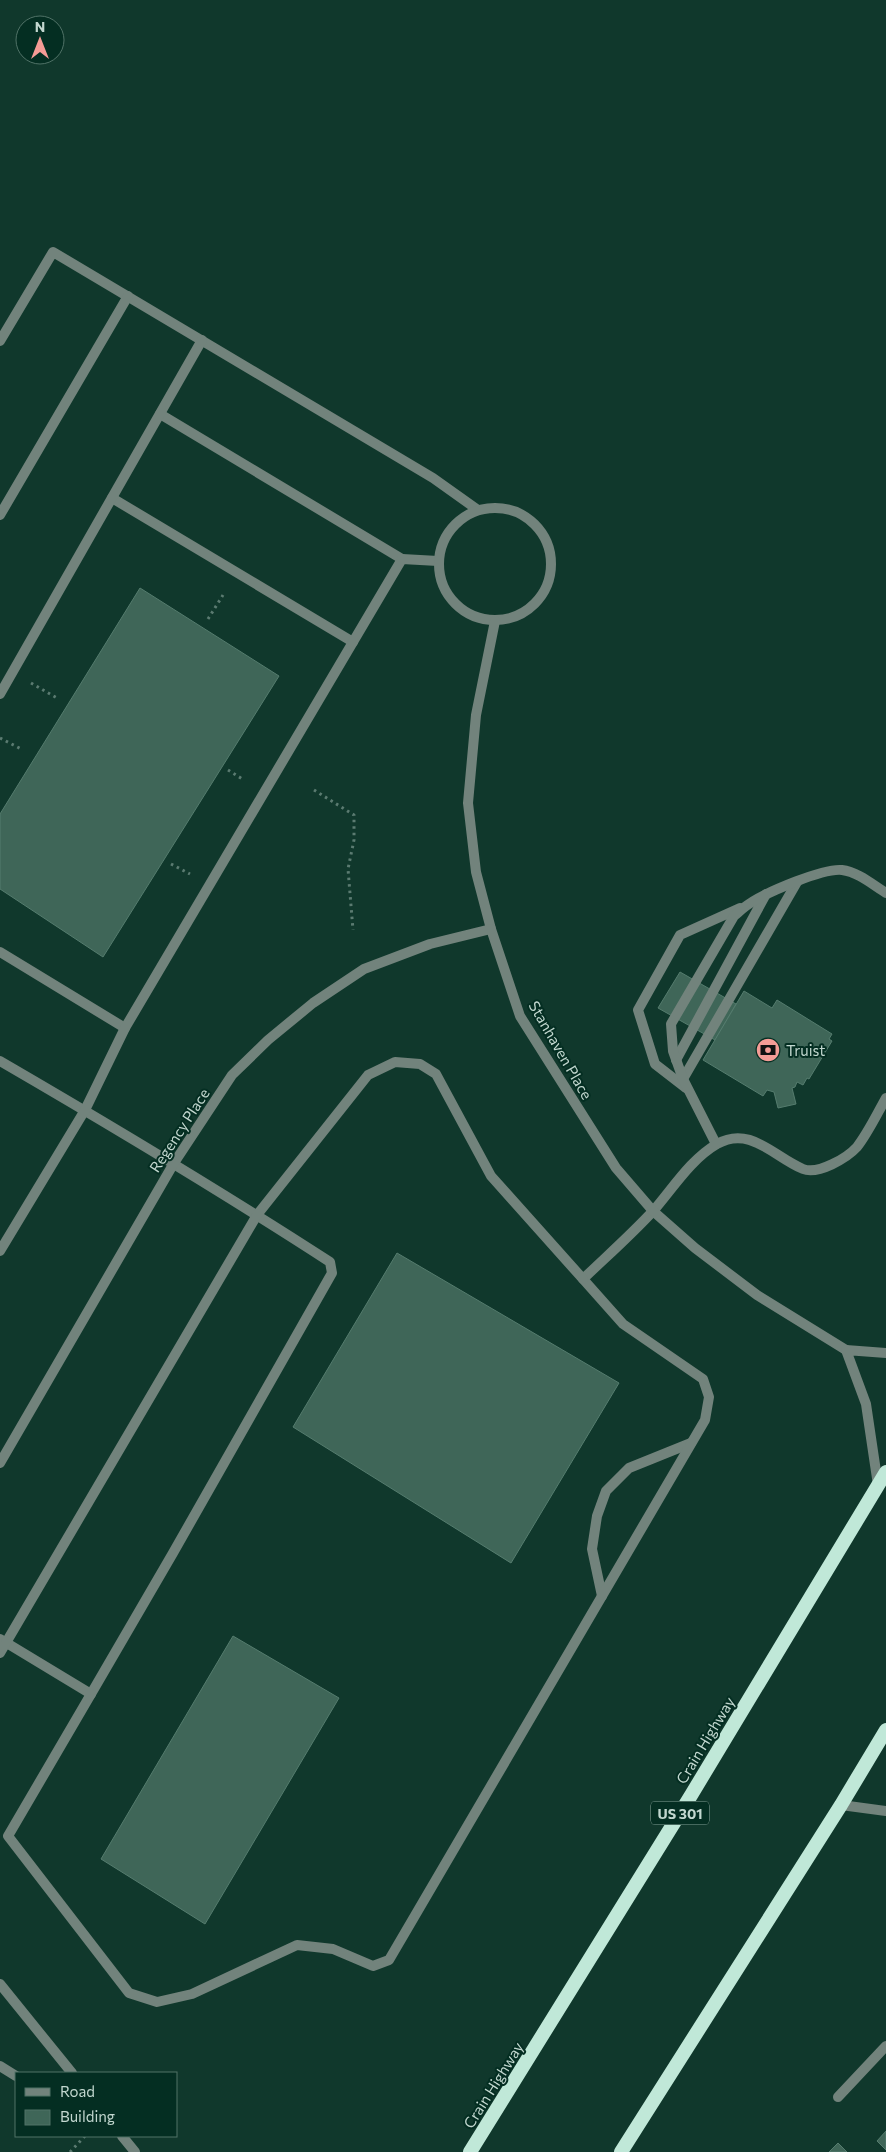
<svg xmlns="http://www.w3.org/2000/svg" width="886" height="2152" font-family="Commissioner,sans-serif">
<rect width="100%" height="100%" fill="#10382c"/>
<g fill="#3f6658" stroke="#557c6e">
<polygon points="140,588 279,676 103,957 0,889 0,814"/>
<polygon points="680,972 736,1004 715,1040 658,1008"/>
<polygon points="744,991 772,1008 777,1000 832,1034 829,1039 832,1041 809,1079 807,1078 803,1085 797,1082 795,1087 792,1088 796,1104 778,1108 774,1092 767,1090 763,1096 703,1060"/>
<polygon points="397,1253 619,1383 511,1563 293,1427"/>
<polygon points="233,1636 339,1698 205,1924 101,1859"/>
<polygon points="886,2131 886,2150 877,2141"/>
<polygon points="838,2143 847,2152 829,2152"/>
</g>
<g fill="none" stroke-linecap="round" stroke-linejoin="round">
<g stroke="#5b7b71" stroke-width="3" stroke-dasharray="2.5 4" stroke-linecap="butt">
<polyline points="208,619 223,595"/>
<polyline points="31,683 57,698"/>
<polyline points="0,738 23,750"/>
<polyline points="228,770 244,780"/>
<polyline points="314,790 354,815 354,840 348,869 353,930"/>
<polyline points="171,864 190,874"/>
<polyline points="70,2152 85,2136"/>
</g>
<g stroke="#72837c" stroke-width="10">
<polyline points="0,341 53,252 433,478 478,510"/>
<polyline points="160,414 402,559"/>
<polyline points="112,498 353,642"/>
<polyline points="0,515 128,296"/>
<polyline points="0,694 202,340"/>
<polyline points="0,952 125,1028"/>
<polyline points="676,1060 766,894"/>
<path d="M0,1061C112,1126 222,1192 330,1262L332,1273L173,1553L91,1694"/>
<polyline points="683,1079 797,882"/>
<polyline points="686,1088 655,1064 638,1010 680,935 740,908"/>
<path d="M716,1144L683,1079L673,1051L671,1024L734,916C740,911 745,906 752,902C768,892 823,868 842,870C858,872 873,885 886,893"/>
<polyline points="0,1251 85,1110 125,1028 402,559 438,561"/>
<polyline points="602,1596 592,1549 597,1516 606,1491 629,1468 691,1443"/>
<path d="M0,1639L91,1694L8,1836L129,1993L157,2002L192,1994L297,1945L333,1949L373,1966L389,1960L705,1420L709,1397L703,1379L623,1324L583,1279C607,1256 632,1234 654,1210C673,1188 691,1159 717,1144C750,1125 774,1157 803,1169C818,1175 847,1158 857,1147C868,1133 877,1114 886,1098"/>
<polyline points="0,1653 257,1215 368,1075 395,1062 420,1064 436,1074 491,1176 583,1279"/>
<polyline points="0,1984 72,2073"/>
<polyline points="0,2066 16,2076"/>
<polyline points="838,2097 886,2046"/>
<polyline points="122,2136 135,2152"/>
</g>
<g stroke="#72837c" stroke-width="10">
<circle cx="495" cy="564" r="56"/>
<polyline points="495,621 476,715 468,803 476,872 491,929 520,1016 616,1168 653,1211 695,1248 757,1295 846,1350"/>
<polyline points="0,1463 174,1163 232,1075 268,1040 313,1003 364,969 430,944 491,929"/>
<polyline points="878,1485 866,1404 846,1350 886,1353"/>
<polyline points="841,1805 886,1811"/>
</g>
<g stroke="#c0e8d8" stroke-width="14">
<polyline points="470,2152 690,1797 886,1472"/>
<polyline points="621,2152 841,1805 886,1730"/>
</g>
</g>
<defs>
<g id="bank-disc" transform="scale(1.25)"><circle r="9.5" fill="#f59c96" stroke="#042e22"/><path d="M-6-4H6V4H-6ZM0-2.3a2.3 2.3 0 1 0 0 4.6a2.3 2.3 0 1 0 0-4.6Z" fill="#111"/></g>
</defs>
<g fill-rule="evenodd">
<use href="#bank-disc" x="768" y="1050"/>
</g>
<g text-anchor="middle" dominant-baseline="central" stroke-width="4" stroke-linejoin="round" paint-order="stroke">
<rect fill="#042e22" stroke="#89a49b" stroke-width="1" x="651" y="1801.5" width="58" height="23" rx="4"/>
<g font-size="14" font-weight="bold" fill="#c2d7cf">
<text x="680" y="1813">US 301</text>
</g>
<g font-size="15" fill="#c2d7cf" stroke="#042e22">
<text transform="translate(561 1050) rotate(60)">Stanhaven Place</text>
<text transform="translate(179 1130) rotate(-57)">Regency Place</text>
<text transform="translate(705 1740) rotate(-59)">Crain Highway</text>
<text transform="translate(493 2085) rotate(-58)">Crain Highway</text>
</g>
<g font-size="15" fill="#c2d7cf" stroke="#042e22" text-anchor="start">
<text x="786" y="1050">Truist</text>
</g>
</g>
<rect x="15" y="2072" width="162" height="65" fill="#042e22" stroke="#507267"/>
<rect x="25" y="2088" width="25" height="8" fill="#72837c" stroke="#507267"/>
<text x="60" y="2097" font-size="15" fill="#c2d7cf">Road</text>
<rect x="25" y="2110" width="25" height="15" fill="#3f6658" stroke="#507267"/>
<text x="60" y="2122" font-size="15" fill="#c2d7cf">Building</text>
<g transform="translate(40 40)"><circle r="24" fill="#042e22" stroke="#507267"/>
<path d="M0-4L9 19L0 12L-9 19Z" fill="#f59c96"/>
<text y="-8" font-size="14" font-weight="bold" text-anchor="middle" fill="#c2d7cf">N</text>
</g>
</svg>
